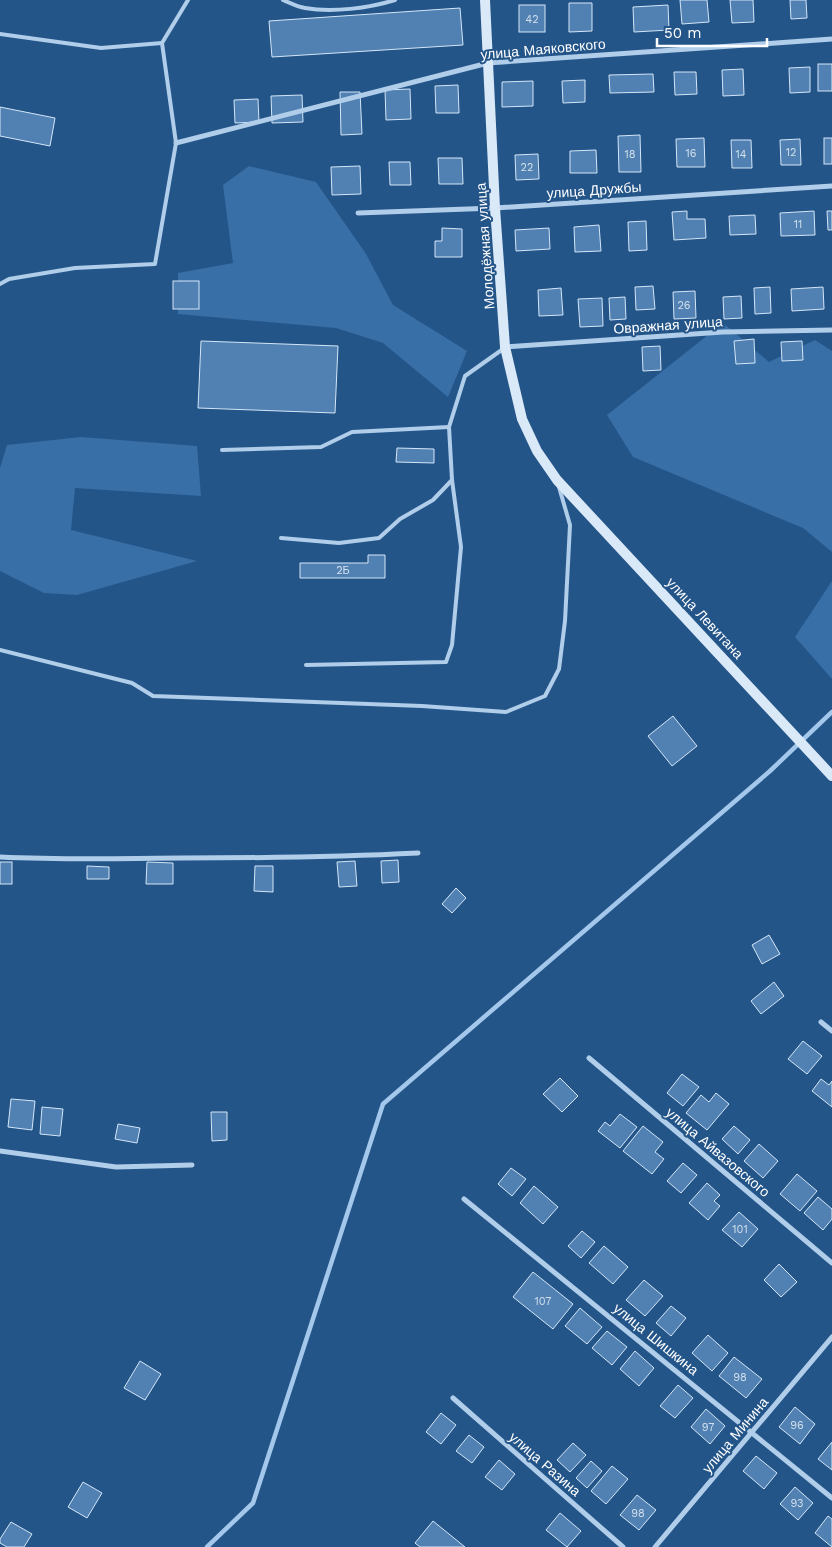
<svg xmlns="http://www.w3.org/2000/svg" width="832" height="1547" font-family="'Work Sans',sans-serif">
<rect width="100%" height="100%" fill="#245589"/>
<g fill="#386fa6">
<polygon points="249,166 316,182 366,254 393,305 467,351 448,397 383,343 336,328 178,314 178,273 233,263 223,185"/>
<polygon points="723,323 769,362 815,340 832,351 832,552 803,528 633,457 607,415"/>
<polygon points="81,437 197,446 201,496 75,488 71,530 197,561 77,595 44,593 0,571 0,468 7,445"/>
<polygon points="832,581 832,679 795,637"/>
</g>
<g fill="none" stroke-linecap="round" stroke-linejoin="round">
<polyline stroke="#a4c8eb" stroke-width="4.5" points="207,1547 253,1503 383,1104 770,771 832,712"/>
</g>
<g fill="#5081b2" stroke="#d4e6f7">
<polygon points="680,0 707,0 709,22 682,24"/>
<polygon points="730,0 753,0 754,22 732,23"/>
<polygon points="790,0 806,0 807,18 791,19"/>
<polygon points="569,3 592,3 592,31 569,32"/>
<rect x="519" y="5" width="26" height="27"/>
<polygon points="668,5 669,30 634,32 633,7"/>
<polygon points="460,8 463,45 272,57 269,21"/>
<rect x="818" y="64" width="14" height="27"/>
<polygon points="810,67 810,92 790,93 789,68"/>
<polygon points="743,69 744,95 723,96 722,70"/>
<polygon points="674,72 696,72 697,94 675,95"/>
<polygon points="653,74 654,92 610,93 609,75"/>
<polygon points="585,80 585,102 563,103 562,81"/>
<polygon points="533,81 533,106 502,107 502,82"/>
<polygon points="458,85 459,113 436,113 435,86"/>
<polygon points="410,89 411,119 386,120 385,90"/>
<polygon points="340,92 360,92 362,134 341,135"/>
<polygon points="302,95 303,122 272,123 271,96"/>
<polygon points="258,99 259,122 235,123 234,100"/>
<polygon points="0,107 55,118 50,146 0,136"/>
<polygon points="640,135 641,172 619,172 618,136"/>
<polygon points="704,138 705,167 677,167 676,139"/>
<rect x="824" y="138" width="8" height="26"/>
<polygon points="800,139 801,165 781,165 780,140"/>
<polygon points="731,140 751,140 752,168 732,168"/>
<polygon points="596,150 597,173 570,173 570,151"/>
<polygon points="538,154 539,179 516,180 515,155"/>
<polygon points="438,158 462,158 463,184 439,184"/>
<polygon points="389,162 410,162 411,185 390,185"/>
<polygon points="360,166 361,194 332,195 331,167"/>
<polygon points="687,211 687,219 705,219 706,238 674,240 672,212"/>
<polygon points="814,211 815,235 781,236 780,213"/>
<polygon points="827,211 832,211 832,230 828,230"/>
<polygon points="755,215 756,234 730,235 729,216"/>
<polygon points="646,221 647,250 629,251 628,222"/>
<polygon points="599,225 601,251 575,252 574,227"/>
<polygon points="442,228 462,229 462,257 435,257 435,241 442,241"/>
<polygon points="549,228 550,249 516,251 515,230"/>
<rect x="173" y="281" width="26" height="28"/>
<polygon points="653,286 655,309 636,310 635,287"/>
<polygon points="770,287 771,313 755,314 754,288"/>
<polygon points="823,287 824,309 792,311 791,289"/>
<polygon points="561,288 563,315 539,316 538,290"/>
<polygon points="695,291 696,318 674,319 673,292"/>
<polygon points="741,296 742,318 724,319 723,297"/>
<polygon points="625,297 626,319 610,320 609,298"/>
<polygon points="602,298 603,326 580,327 578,299"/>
<polygon points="754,339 755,363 736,364 734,341"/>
<polygon points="201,341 338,346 335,413 198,408"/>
<polygon points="802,341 803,360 782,361 781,342"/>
<polygon points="660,346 661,370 643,371 642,347"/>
<polygon points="397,448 434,449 434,463 396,462"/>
<polygon points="368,555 385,555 385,578 300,578 300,563 368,563"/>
<polygon points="673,716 697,746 672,766 648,736"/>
<polygon points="398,860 399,882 382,883 381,861"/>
<polygon points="355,861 357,886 339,887 337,862"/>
<rect x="0" y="862" width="12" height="22"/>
<polygon points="147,862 173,863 173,884 146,884"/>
<polygon points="87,866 109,867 109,879 87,879"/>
<polygon points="255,866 273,866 273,892 254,891"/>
<polygon points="456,888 466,898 452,913 442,904"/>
<polygon points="769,935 780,954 762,964 752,945"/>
<polygon points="774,982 784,996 761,1014 751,1001"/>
<polygon points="803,1041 822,1056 807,1074 788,1059"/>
<polygon points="682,1074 699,1087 683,1106 667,1093"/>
<polygon points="560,1078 578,1096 562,1112 543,1094"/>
<polygon points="821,1079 829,1085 832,1081 832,1107 812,1091"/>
<polygon points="716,1093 729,1104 707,1130 686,1113 701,1095 709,1102"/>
<polygon points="11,1099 35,1101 32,1130 8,1127"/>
<polygon points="42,1107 63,1109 60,1136 40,1134"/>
<polygon points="211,1112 227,1112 227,1140 212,1141"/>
<polygon points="620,1114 637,1127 620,1148 598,1131 605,1122 610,1126"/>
<polygon points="118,1124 140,1128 137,1143 115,1139"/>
<polygon points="643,1126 663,1142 655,1152 664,1159 652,1174 623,1151"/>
<polygon points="734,1126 750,1140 738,1154 722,1139"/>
<polygon points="759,1144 778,1161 763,1178 744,1161"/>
<polygon points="683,1163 697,1175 681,1193 667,1181"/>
<polygon points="511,1168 526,1179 512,1196 498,1184"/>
<polygon points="797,1174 817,1191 800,1211 780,1194"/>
<polygon points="707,1183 720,1195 714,1201 720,1206 708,1220 689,1203"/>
<polygon points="534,1186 558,1207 543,1224 520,1203"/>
<polygon points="818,1197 832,1209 832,1219 823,1230 804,1213"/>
<polygon points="739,1212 758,1229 742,1247 722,1230"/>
<polygon points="582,1231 595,1242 581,1258 568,1246"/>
<polygon points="604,1246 628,1267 613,1284 589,1263"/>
<polygon points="779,1264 797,1282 781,1297 764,1280"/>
<polygon points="533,1272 573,1304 553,1329 513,1297"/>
<polygon points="644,1280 663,1296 645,1316 626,1300"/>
<polygon points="671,1306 686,1318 671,1336 656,1323"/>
<polygon points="580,1308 602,1327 587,1344 565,1326"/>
<polygon points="607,1331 627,1347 612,1365 592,1348"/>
<polygon points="708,1335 728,1353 712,1371 692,1353"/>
<polygon points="635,1351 654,1368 639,1386 620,1369"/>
<polygon points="734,1357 762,1379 746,1398 719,1376"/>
<polygon points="140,1361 161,1374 145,1400 124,1388"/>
<polygon points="678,1385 693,1398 675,1418 660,1406"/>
<polygon points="795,1407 815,1424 800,1444 779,1427"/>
<polygon points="706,1409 725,1426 710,1444 691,1427"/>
<polygon points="441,1413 456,1425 441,1444 426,1432"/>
<polygon points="469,1435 484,1447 472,1463 456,1451"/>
<polygon points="832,1442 832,1470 818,1459"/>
<polygon points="573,1443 586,1455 570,1472 557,1460"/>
<polygon points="756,1456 777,1473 764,1489 743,1471"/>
<polygon points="499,1460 515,1474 502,1490 485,1477"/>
<polygon points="591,1461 602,1471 587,1488 576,1478"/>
<polygon points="612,1466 628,1479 606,1504 591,1491"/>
<polygon points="83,1482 102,1493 87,1518 68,1507"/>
<polygon points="795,1487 813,1503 798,1520 780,1504"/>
<polygon points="637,1495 656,1510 639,1530 620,1515"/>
<polygon points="560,1513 581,1531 567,1547 546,1530"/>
<polygon points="828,1516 832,1519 832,1547 815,1533"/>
<polygon points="433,1521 465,1547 420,1547 415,1543"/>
<polygon points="11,1522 32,1534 24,1547 7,1547 0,1543 0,1539"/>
</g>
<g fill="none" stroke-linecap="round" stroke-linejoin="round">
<g stroke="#b0cdea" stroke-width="4">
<path d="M283,0C290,3 298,7 305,8C332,13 369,8 395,0"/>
<polyline points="0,34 101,48 162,43"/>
<polyline points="0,284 9,279 75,268 155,264 176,143 162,43 188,0"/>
<polyline points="222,450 321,447 352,432 449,427"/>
<polyline points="281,538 339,543 379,538 400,519 433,500 452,480"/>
<polyline points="0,650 132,683 153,696 422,706 506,712 545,696 559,669 565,621 570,525 559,487"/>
<polyline points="306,665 446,662 452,645 461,547 452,480 449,427 465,376 503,349"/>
</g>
<g stroke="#b0cdea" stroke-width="5">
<polyline points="176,143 488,63 832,39"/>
<polyline points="358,213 495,208 832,186"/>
<polyline points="505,347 723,332 832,330"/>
<path d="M0,857C61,860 121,859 182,858C261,858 339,857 418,853"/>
<polyline points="821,1022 832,1031"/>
<polyline points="589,1058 832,1263"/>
<polyline points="0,1151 116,1167 192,1165"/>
<polyline points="464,1199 832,1498"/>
<polyline points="453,1398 623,1547"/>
<polyline points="655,1547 832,1337"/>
</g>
<polyline stroke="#dae9f8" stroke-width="10" points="485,0 495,208 505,347 522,419 537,451 557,480 832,776"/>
</g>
<g text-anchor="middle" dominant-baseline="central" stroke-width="4" stroke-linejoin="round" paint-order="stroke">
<g font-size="11" fill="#d3e0ec">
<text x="532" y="19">42</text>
<text x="791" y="152">12</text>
<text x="691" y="153">16</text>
<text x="630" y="154">18</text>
<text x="741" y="154">14</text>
<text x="527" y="167">22</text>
<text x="798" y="224">11</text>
<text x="684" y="305">26</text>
<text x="343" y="570">2Б</text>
<text x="740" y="1229">101</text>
<text x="543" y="1301">107</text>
<text x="740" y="1377">98</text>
<text x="797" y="1425">96</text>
<text x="708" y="1427">97</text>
<text x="797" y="1503">93</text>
<text x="638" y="1513">98</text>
</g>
<g font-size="14" fill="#fff" stroke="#245589">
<text transform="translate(543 49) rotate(-5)">улица Маяковского</text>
<text transform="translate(594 190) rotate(-4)">улица Дружбы</text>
<text transform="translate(485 246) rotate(-94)">Молодёжная улица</text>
<text transform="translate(668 325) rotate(-4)">Овражная улица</text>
<text transform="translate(705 618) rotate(47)">улица Левитана</text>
<text transform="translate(718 1152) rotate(40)">улица Айвазовского</text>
<text transform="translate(656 1339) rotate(39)">улица Шишкина</text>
<text transform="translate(735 1435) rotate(-50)">улица Минина</text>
<text transform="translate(545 1464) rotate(41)">улица Разина</text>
</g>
</g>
<path d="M657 38v8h110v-8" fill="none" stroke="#ffffff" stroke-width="2.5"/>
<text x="664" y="38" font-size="15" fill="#ffffff" stroke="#245589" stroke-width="4" paint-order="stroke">50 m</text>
</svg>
